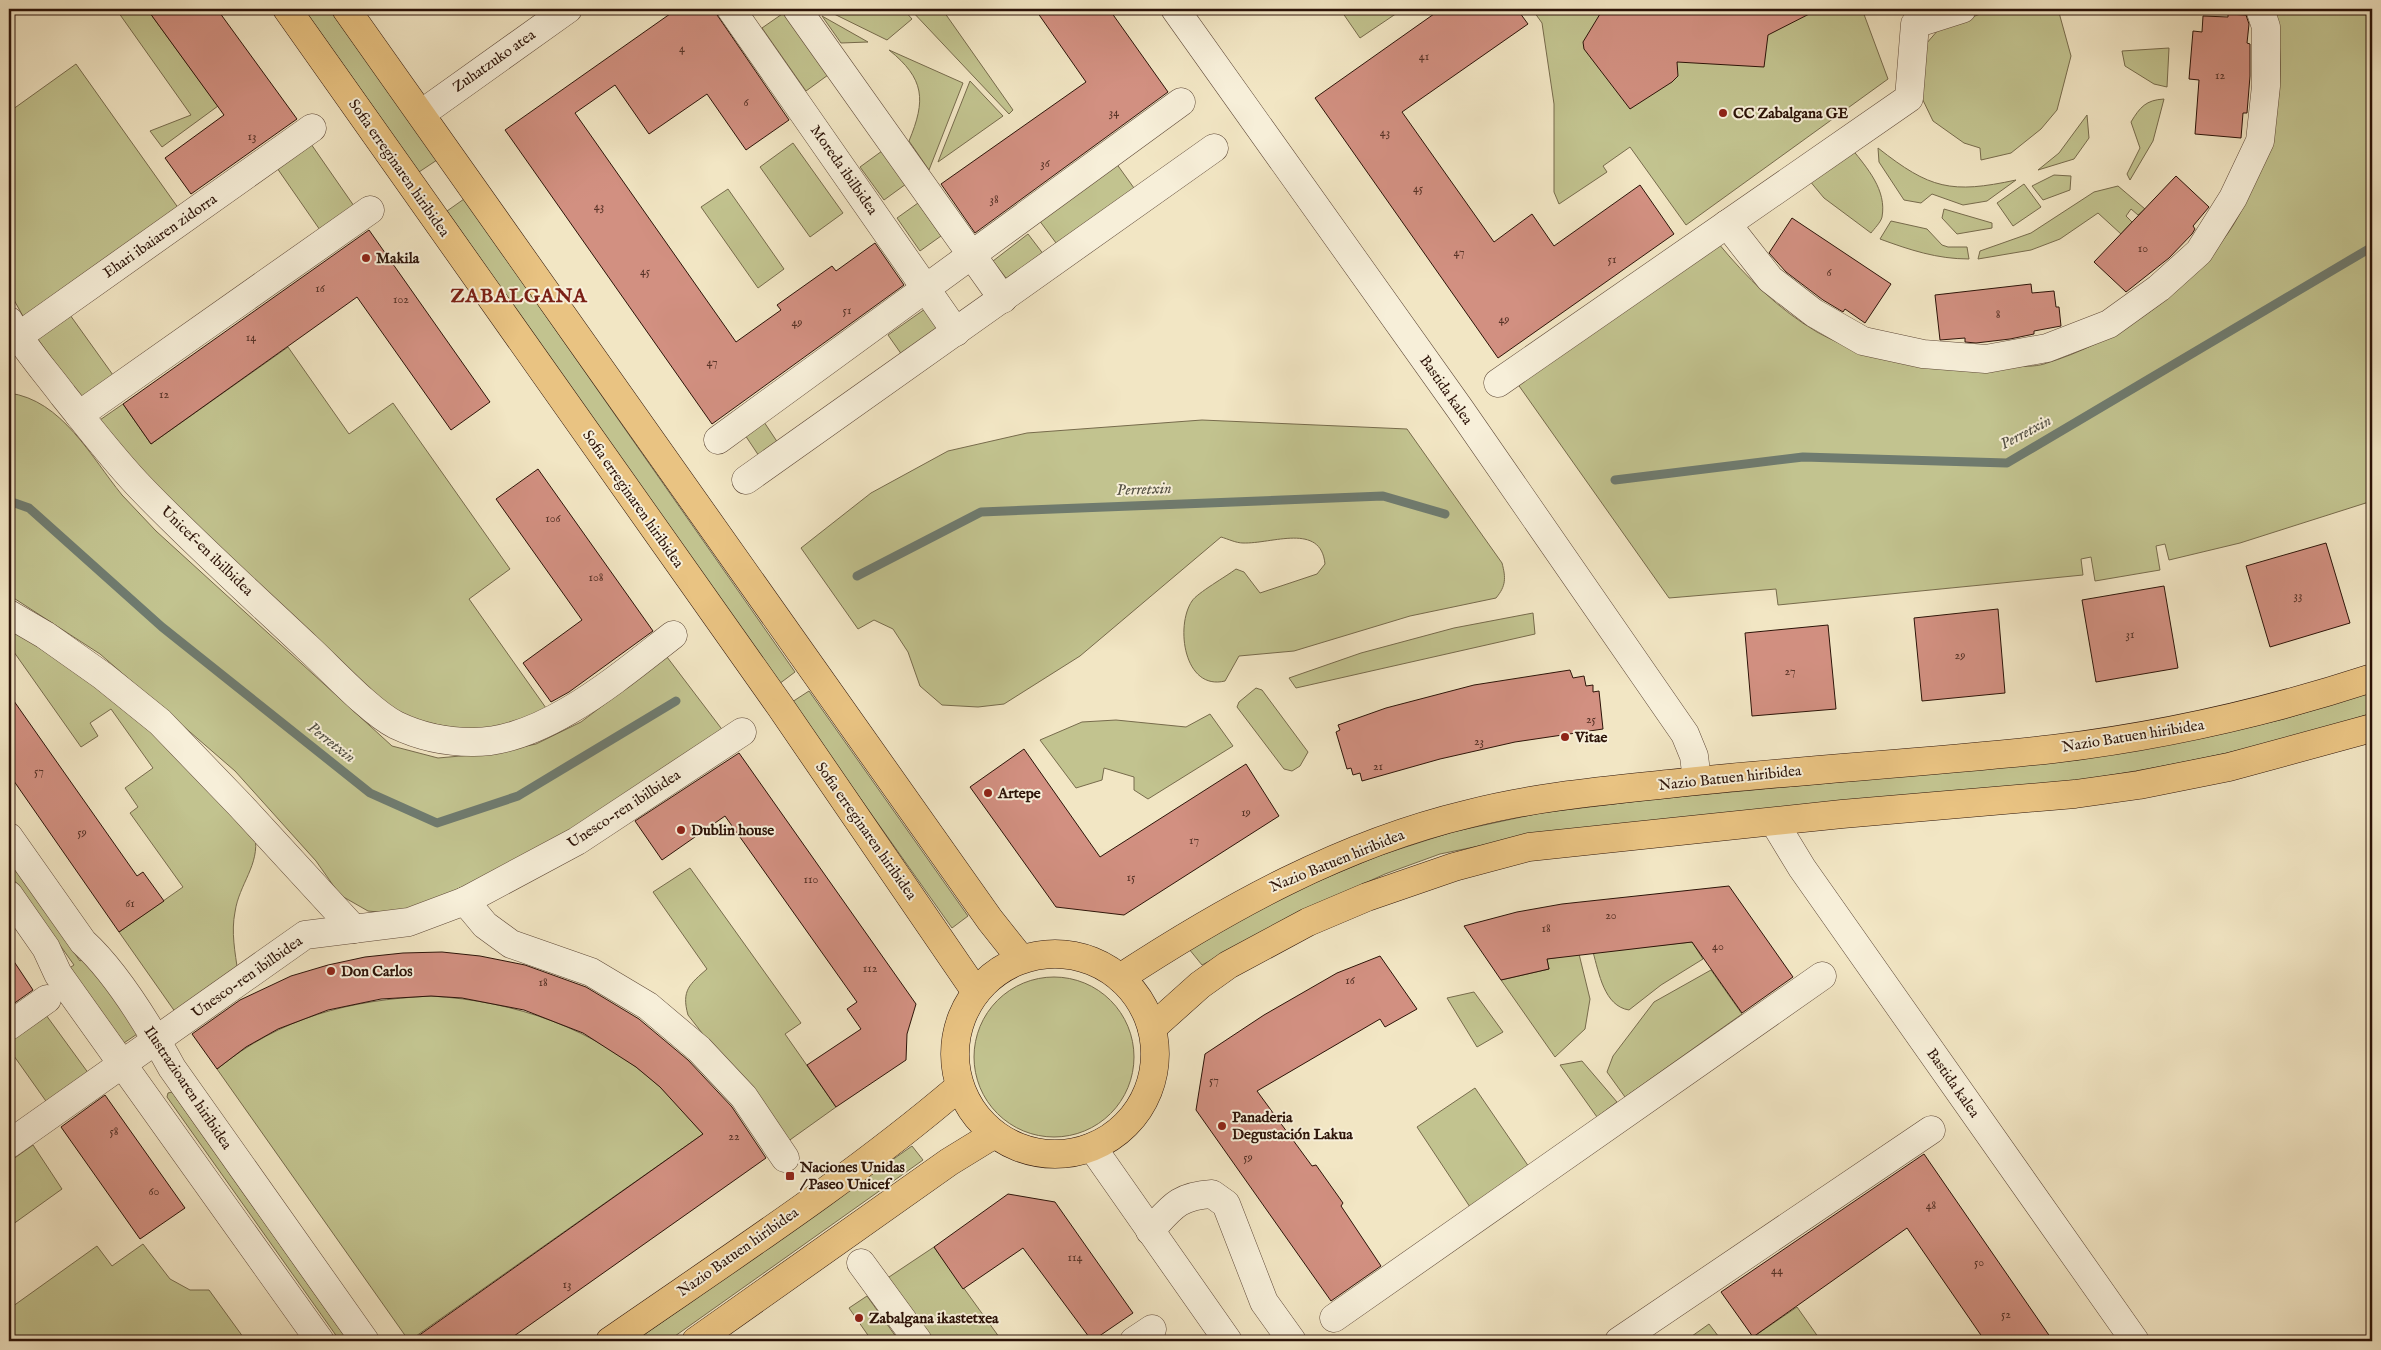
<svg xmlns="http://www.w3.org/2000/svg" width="2381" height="1350" font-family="'IM FELL English',serif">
<rect width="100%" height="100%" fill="#f2e6c4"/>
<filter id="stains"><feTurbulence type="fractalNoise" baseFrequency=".004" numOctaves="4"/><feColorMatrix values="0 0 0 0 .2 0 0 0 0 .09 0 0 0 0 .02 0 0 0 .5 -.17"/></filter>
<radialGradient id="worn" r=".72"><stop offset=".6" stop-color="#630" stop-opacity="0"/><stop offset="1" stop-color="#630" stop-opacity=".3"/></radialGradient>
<g fill="#c2c38f" stroke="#776b4c">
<polygon points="116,9 147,9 218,106 162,147 150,131 191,115"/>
<polygon points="304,9 329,9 437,160 419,172"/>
<polygon points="828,9 903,9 912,19 887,40 826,10"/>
<polygon points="910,9 942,9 1013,110 1009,114"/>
<polygon points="1340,9 1403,9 1360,38"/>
<polygon points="1532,9 1862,9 1888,79 1686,225 1630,147 1603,166 1607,172 1559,204 1554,192 1554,104 1542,23"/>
<polygon points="1994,9 2058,9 2071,56 2057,110 2041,129 2011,153 1981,160 1980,148 1964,143 1933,121 1920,94 1926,44 1939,29"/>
<path d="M2275,9H2372V501L2240,543L2169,560L2165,544L2156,546L2160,570L2095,581L2091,557L2081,559L2083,575L1778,605L1776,589L1669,598L1517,383L1718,243C1747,278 1778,309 1817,332C1876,365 1945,374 2011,367C2022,366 2034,367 2044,364C2116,342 2186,295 2228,233C2243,212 2251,188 2259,164C2264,150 2270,136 2274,121C2283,86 2281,44 2275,9Z"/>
<polygon points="785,12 828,75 806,91 762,28"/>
<polygon points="822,16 868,42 841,43"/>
<polygon points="2169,48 2167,87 2154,84 2125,66 2122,51"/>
<path d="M889,50L963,83L929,170L909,141C926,100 925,79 889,50Z"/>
<polygon points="76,64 179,209 24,318 9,291 9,112"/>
<polygon points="970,81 1003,116 938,162"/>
<path d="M2164,99L2153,141L2130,180L2127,174L2140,148L2131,122C2140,107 2146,100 2164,99Z"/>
<polygon points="2087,115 2089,138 2074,159 2038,170 2059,153"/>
<polygon points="793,143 843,213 810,237 760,167"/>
<polygon points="311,144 354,206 320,230 277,168"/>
<path d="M1878,148C1930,189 1951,194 2016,180L1987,201L1963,205L1932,194L1921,203L1904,200L1879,162Z"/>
<path d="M1852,149C1867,168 1887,190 1882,217C1881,222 1874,229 1871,233L1824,198L1809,180Z"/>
<polygon points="882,151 906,184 884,200 860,167"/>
<polygon points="1116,163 1139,195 1062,251 1039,220"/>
<polygon points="2054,175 2071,176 2070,190 2043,200 2032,186"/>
<polygon points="2024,184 2041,207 2013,226 1997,203"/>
<polygon points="2118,186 2145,209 2138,215 2131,209 2126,216 2132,222 2121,234 2098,213 2060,239 2031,250 1978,259 1980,251 2031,233 2094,192"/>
<polygon points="728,189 784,269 758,288 701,207"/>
<polygon points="464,199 795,672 779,684 447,211"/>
<polygon points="918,203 941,236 920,251 897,218"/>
<polygon points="1944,209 1992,223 1992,228 1957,234 1942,218"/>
<path d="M1891,221L1927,229L1942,245L1948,247H1967L1969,259C1937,259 1910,250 1880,239Z"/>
<polygon points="1028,234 1044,255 1009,282 993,261"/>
<polygon points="925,309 939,329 902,355 888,335"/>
<polygon points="70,315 113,375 81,398 37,338"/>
<polygon points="288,347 349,434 393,403 510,569 469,599 546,708 531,718 476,732 408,719 376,699 162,496 97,422 123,404 151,444"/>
<path d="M9,393C62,400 91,457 122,495C133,507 145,519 156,531L392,746L438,758L494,753L536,744L581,722L667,657L724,732L533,853L432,904L398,914L368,911L340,895L316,861L235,771L100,654L9,595Z"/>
<path d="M1202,420L1407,429L1502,563C1506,578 1506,586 1496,598L1410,616L1294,651L1239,656L1225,681C1184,691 1175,626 1192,601C1197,593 1227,576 1236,569L1244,572L1260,593L1317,574L1325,564C1321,522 1272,544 1243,543C1236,543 1228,539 1221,537L1080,656L1004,704L978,707L942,705L920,686L908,652L893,629L874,620L858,629L801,548L871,493L948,451L1027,433Z"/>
<polygon points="764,422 778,443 759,456 745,435"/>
<polygon points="1533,613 1535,634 1296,688 1289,678 1361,653 1454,628"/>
<path d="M9,627L98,688L146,726L255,836C260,865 239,884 235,912C231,932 235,952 238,973L178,1016L119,932L183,887L130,813L138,807L125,788L153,768L111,709L90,723L98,736L81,747L9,645Z"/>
<polygon points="1256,688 1262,690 1308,752 1300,766 1292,771 1284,769 1237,707 1239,702"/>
<polygon points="809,691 968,916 952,928 792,702"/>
<path d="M2372,692V713C2277,745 2179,765 2080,780L1542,833L1440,854L1385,874L1294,915L1202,965L1189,949L1288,894L1378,856L1452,832L1540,813L1655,799L2077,760L2207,737L2284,719Z"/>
<polygon points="1210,714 1233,746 1148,799 1134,790 1134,777 1104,768 1102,780 1076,788 1040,740 1082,722 1116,720 1186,727"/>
<polygon points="9,859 80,961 89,955 143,1030 118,1047 65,971 74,965 9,873"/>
<path d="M690,868L801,1023L785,1034L836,1107L787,1142L688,1015C681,990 690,984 707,969L653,892Z"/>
<path d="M1692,942L1703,959L1661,985L1629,1010C1604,1006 1599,973 1593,952Z"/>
<polygon points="1579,954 1590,999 1585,1029 1555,1057 1501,980 1549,969 1547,959"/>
<polygon points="1711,970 1742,1014 1625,1097 1607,1072 1613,1056 1654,1002"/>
<circle cx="1054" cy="1057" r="80"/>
<polygon points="1474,992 1503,1032 1477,1047 1447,998"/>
<path d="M431,996C515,1001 595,1028 659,1086C675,1101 688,1118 703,1134L409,1341L217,1069C281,1017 349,1000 431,996Z"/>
<polygon points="46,1015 89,1074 48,1104 9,1049 9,1042"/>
<polygon points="1582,1061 1617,1102 1597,1117 1560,1065"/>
<polygon points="1475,1088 1529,1167 1470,1207 1417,1127"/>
<polygon points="172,1092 348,1341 340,1341 167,1097 168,1093"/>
<polygon points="33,1145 62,1189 9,1227 9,1162"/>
<polygon points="912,1146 923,1160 668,1341 635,1341"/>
<polygon points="143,1244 170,1279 190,1290 209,1290 246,1341 9,1341 9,1309 97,1246 112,1266"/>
<polygon points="934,1247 1002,1341 929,1341 886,1279"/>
<polygon points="867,1296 899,1341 872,1341 849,1308"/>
<polygon points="1797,1307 1821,1341 1756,1341 1753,1337"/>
<polygon points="1709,1324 1722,1341 1685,1341"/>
</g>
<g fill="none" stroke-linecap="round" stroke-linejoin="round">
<g stroke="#6f7b6f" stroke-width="9">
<polyline points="1615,480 1803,457 2007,463 2372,247"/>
<polyline points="9,501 29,508 162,627 370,793 437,823 518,796 676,701"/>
<polyline points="857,576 981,512 1383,496 1445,514"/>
</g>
</g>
<g fill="#d29081" stroke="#2c1308">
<polygon points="147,9 217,9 297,119 191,194 165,158 224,115"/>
<polygon points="677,9 713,9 789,120 746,150 707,94 649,134 615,85 575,113 736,342 781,310 777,305 832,266 836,271 875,243 904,285 712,424 505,130"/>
<polygon points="1035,9 1109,9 1168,92 975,233 941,184 1086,82"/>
<polygon points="1441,9 1517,9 1528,24 1402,112 1494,242 1532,214 1554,246 1640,185 1674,234 1498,358 1315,98"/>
<polygon points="1603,9 1819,9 1768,35 1764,67 1677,62 1678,76 1672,82 1630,109 1584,49 1583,42"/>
<polygon points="2228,14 2246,15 2249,24 2247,43 2250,44 2250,76 2247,113 2243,113 2241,138 2195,134 2199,80 2189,79 2193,31 2202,32 2203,16 2228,17"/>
<polygon points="2176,176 2209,207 2193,226 2195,229 2192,234 2169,258 2126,292 2094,262"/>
<polygon points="1792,218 1891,284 1865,323 1845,309 1843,312 1823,300 1786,272 1769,253"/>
<polygon points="369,230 490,402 451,430 357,297 151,444 123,404"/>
<polygon points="2031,284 2032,293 2054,291 2056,307 2059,307 2061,326 2034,331 2034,334 2010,339 1976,343 1965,342 1965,338 1940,340 1935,295"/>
<polygon points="538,469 653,631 569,692 551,702 523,663 582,620 496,499"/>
<polygon points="2326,543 2350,623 2270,647 2246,566"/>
<polygon points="2164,586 2178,668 2096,682 2082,600"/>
<polygon points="1998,609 2005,693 1922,701 1914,618"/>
<polygon points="1828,625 1836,709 1752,716 1745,633"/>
<polygon points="1570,670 1573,678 1584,676 1586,686 1593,685 1593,692 1599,691 1603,729 1515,742 1440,759 1362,781 1360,773 1353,775 1351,768 1347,769 1336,732 1340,730 1338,725 1386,708 1474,685"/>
<polygon points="9,694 137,876 143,872 164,901 119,932 9,774"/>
<polygon points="1024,749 1100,857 1246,764 1279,816 1124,915 1056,907 970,787"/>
<polygon points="739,753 916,1004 907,1034 906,1060 836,1107 807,1065 861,1029 847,1009 857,1002 725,816 662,860 635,821"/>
<polygon points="1729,886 1793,977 1742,1013 1692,942 1547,959 1549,969 1501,980 1464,926 1517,912 1562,904"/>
<polygon points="442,952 480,956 525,965 586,987 639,1019 688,1060 732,1107 766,1158 507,1341 411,1341 703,1134 660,1087 636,1067 583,1033 524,1010 462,998 431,996 381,999 328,1010 278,1029 246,1047 217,1069 192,1034 240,1000 291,976 328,965 365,957 403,953"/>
<polygon points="9,954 33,990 9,1007"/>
<polygon points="1380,956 1417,1009 1385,1027 1380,1019 1257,1091 1312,1166 1316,1165 1343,1203 1341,1206 1381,1266 1331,1301 1196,1110 1205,1054 1264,1015 1337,973"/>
<polygon points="105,1095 185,1208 140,1239 61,1127"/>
<polygon points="1924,1154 2053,1341 1985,1341 1907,1228 1753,1337 1721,1292"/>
<polygon points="1008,1194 1055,1202 1133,1313 1092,1341 1023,1248 963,1289 934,1247"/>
</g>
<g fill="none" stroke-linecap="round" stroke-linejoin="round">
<g stroke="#5e4837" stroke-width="29">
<g id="minor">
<polyline points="731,9 956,332"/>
<polyline points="797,9 1003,299"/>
<polyline points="1175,9 1460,409 1685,734 1694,756 1697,780"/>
<polyline points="421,114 568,9"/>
<polyline points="1727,224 1770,279 1814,313 1863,341 1923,354 1986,359 2047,348 2109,324 2159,288 2199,252 2233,198 2260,141 2266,86 2266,27 2260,9"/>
<path d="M9,321C24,348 45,371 63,395C89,427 114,460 142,489C195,544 252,595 307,647C330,668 370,712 396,725C419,736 447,742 472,742C543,743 620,676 673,635"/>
<polyline points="9,343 312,128"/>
<polyline points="1498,383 1909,98 1915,24 1962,9"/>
<polyline points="79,415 370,210"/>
<polyline points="718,440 1181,102"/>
<polyline points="746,480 1214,148"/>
<polyline points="9,614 45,635 103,676 160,722 240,805 354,929"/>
<polyline points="1774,822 1802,868 2135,1341"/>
<path d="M9,837L83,942C117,973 150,1028 172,1068L365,1341"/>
<polyline points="9,895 46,948 58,974 320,1341"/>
<polyline points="465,901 485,925 511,944 591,972 648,1006 699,1049 744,1097 785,1158"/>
<polyline points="9,1026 47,999"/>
<polyline points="9,1144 305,935 409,922 465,901 577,841 742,732"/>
<polyline points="1092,1147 1228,1341"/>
<path d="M1150,1231C1172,1207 1178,1196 1212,1194L1226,1204L1264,1302L1292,1341"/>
<polyline points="861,1263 918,1341"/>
<polyline points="1334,1318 1822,976"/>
<polyline points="1134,1341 1152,1329"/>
<polyline points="1619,1341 1931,1130"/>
</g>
</g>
<g stroke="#2c1308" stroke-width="29">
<g id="major">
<polyline points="287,9 780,706 976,992"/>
<polyline points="346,9 990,920 1021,959"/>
<circle cx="1055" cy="1054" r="100"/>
<path d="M1120,978C1227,908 1342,844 1468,814C1534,797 1601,791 1668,784C1796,770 1925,763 2053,749C2162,736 2268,712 2372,678"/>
<polyline points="1152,1028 1200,985 1228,965 1308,922 1367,897 1454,867 1529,847 1842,814 2075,794 2139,785 2229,767 2372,728"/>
<path d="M610,1341C728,1259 850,1180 959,1087"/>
<polyline points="696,1341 949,1162 993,1135"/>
</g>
</g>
<use href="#minor" stroke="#f7efd9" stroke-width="28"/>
<use href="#major" stroke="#e9c382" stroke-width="28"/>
</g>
<g fill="#8f2418" stroke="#f7efd9" stroke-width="2">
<circle cx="1723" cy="113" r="5"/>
<circle cx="366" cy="258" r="5"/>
<circle cx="1565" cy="737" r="5"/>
<circle cx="988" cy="793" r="5"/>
<circle cx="681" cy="830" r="5"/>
<circle cx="331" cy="971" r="5"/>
<circle cx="1222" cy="1126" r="5"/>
<rect x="785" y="1171" width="10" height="10" rx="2.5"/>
<circle cx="859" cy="1318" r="5"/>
</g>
<g text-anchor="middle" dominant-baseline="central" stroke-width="4" stroke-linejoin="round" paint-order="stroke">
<g font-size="12" fill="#563226">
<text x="682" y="48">4</text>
<text x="1424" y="56">41</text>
<text x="2220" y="75">12</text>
<text x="746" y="102">6</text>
<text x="1114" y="112">34</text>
<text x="1385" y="132">43</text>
<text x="252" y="136">13</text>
<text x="1045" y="163">36</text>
<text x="1418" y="188">45</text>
<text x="994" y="199">38</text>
<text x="599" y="206">43</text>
<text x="2143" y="248">10</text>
<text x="1459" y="252">47</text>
<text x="1612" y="259">51</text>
<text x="645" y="271">45</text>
<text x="1829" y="272">6</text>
<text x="320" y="288">16</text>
<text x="401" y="299">102</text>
<text x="847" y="310">51</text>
<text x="1998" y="314">8</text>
<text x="1504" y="319">49</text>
<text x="797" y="322">49</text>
<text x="251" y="337">14</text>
<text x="712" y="362">47</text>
<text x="164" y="394">12</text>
<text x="553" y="518">106</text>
<text x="596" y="577">108</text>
<text x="2298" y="595">33</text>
<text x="2130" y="634">31</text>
<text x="1960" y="655">29</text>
<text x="1790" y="671">27</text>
<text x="1591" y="719">25</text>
<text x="1479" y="741">23</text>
<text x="1378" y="766">21</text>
<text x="39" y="771">57</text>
<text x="1246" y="812">19</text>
<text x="82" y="832">59</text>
<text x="1194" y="840">17</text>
<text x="1131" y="877">15</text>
<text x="811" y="879">110</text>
<text x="130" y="903">61</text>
<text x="1611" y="915">20</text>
<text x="1546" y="928">18</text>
<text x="1718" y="946">40</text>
<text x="870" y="968">112</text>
<text x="1350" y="980">16</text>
<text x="543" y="982">18</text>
<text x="1214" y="1080">57</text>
<text x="114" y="1131">58</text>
<text x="734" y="1136">22</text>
<text x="1248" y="1157">59</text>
<text x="154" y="1191">60</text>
<text x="1931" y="1205">48</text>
<text x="1075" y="1257">114</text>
<text x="1979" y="1262">50</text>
<text x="1777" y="1270">44</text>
<text x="567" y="1284">13</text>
<text x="2006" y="1314">52</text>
</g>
<g font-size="15" fill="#2c1308" stroke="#f7efd9">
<text transform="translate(494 61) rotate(-35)">Zuhatzuko atea</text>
<text transform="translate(399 168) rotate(55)">Sofia erreginaren hiribidea</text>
<text transform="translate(844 170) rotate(55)">Moreda ibilbidea</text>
<text transform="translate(160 236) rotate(-35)">Ehari ibaiaren zidorra</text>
<text transform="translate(1446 390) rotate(55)">Bastida kalea</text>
<text transform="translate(633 499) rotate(55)">Sofia erreginaren hiribidea</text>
<text transform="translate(207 551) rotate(44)">Unicef-en ibilbidea</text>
<text transform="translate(2133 736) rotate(-9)">Nazio Batuen hiribidea</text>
<text transform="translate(1730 778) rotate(-6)">Nazio Batuen hiribidea</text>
<text transform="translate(624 809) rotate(-33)">Unesco-ren ibilbidea</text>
<text transform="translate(866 831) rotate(55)">Sofia erreginaren hiribidea</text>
<text transform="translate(1337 861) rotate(-22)">Nazio Batuen hiribidea</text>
<text transform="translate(247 977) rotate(-35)">Unesco-ren ibilbidea</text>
<text transform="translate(1953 1083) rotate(55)">Bastida kalea</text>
<text transform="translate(188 1088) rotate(56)">Ilustrazioaren hiribidea</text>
<text transform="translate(738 1252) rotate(-35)">Nazio Batuen hiribidea</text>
</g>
<g font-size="15" font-weight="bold" fill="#2c1308" stroke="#f7efd9" text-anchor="start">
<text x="1733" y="113">CC Zabalgana GE</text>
<text x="376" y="258">Makila</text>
<text x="1575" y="737">Vitae</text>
<text x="998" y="793">Artepe</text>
<text x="691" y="830">Dublin house</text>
<text x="341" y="971">Don Carlos</text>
<text x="1232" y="1117">Panaderia<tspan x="1232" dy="17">Degustación Lakua</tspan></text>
<text x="800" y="1167">Naciones Unidas<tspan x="800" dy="17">/ Paseo Unicef</tspan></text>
<text x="869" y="1318">Zabalgana ikastetxea</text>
</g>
<g font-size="16" font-style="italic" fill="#535044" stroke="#f7efd9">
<text transform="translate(2026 433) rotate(-28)">Perretxin</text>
<text transform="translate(1144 490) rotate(-2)">Perretxin</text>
<text transform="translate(331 743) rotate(38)">Perretxin</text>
</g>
<g font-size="20" font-weight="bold" letter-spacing="1" fill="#7a1f14" stroke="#f7efd9">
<text x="519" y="296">ZABALGANA</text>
</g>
</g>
<rect width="2381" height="1350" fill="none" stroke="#f2e6c4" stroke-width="30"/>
<rect x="10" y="10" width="2361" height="1330" fill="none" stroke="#2c1308" stroke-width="2.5"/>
<rect x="15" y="15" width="2351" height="1320" fill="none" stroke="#2c1308"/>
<rect width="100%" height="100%" filter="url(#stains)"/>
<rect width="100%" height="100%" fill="url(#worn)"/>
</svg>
